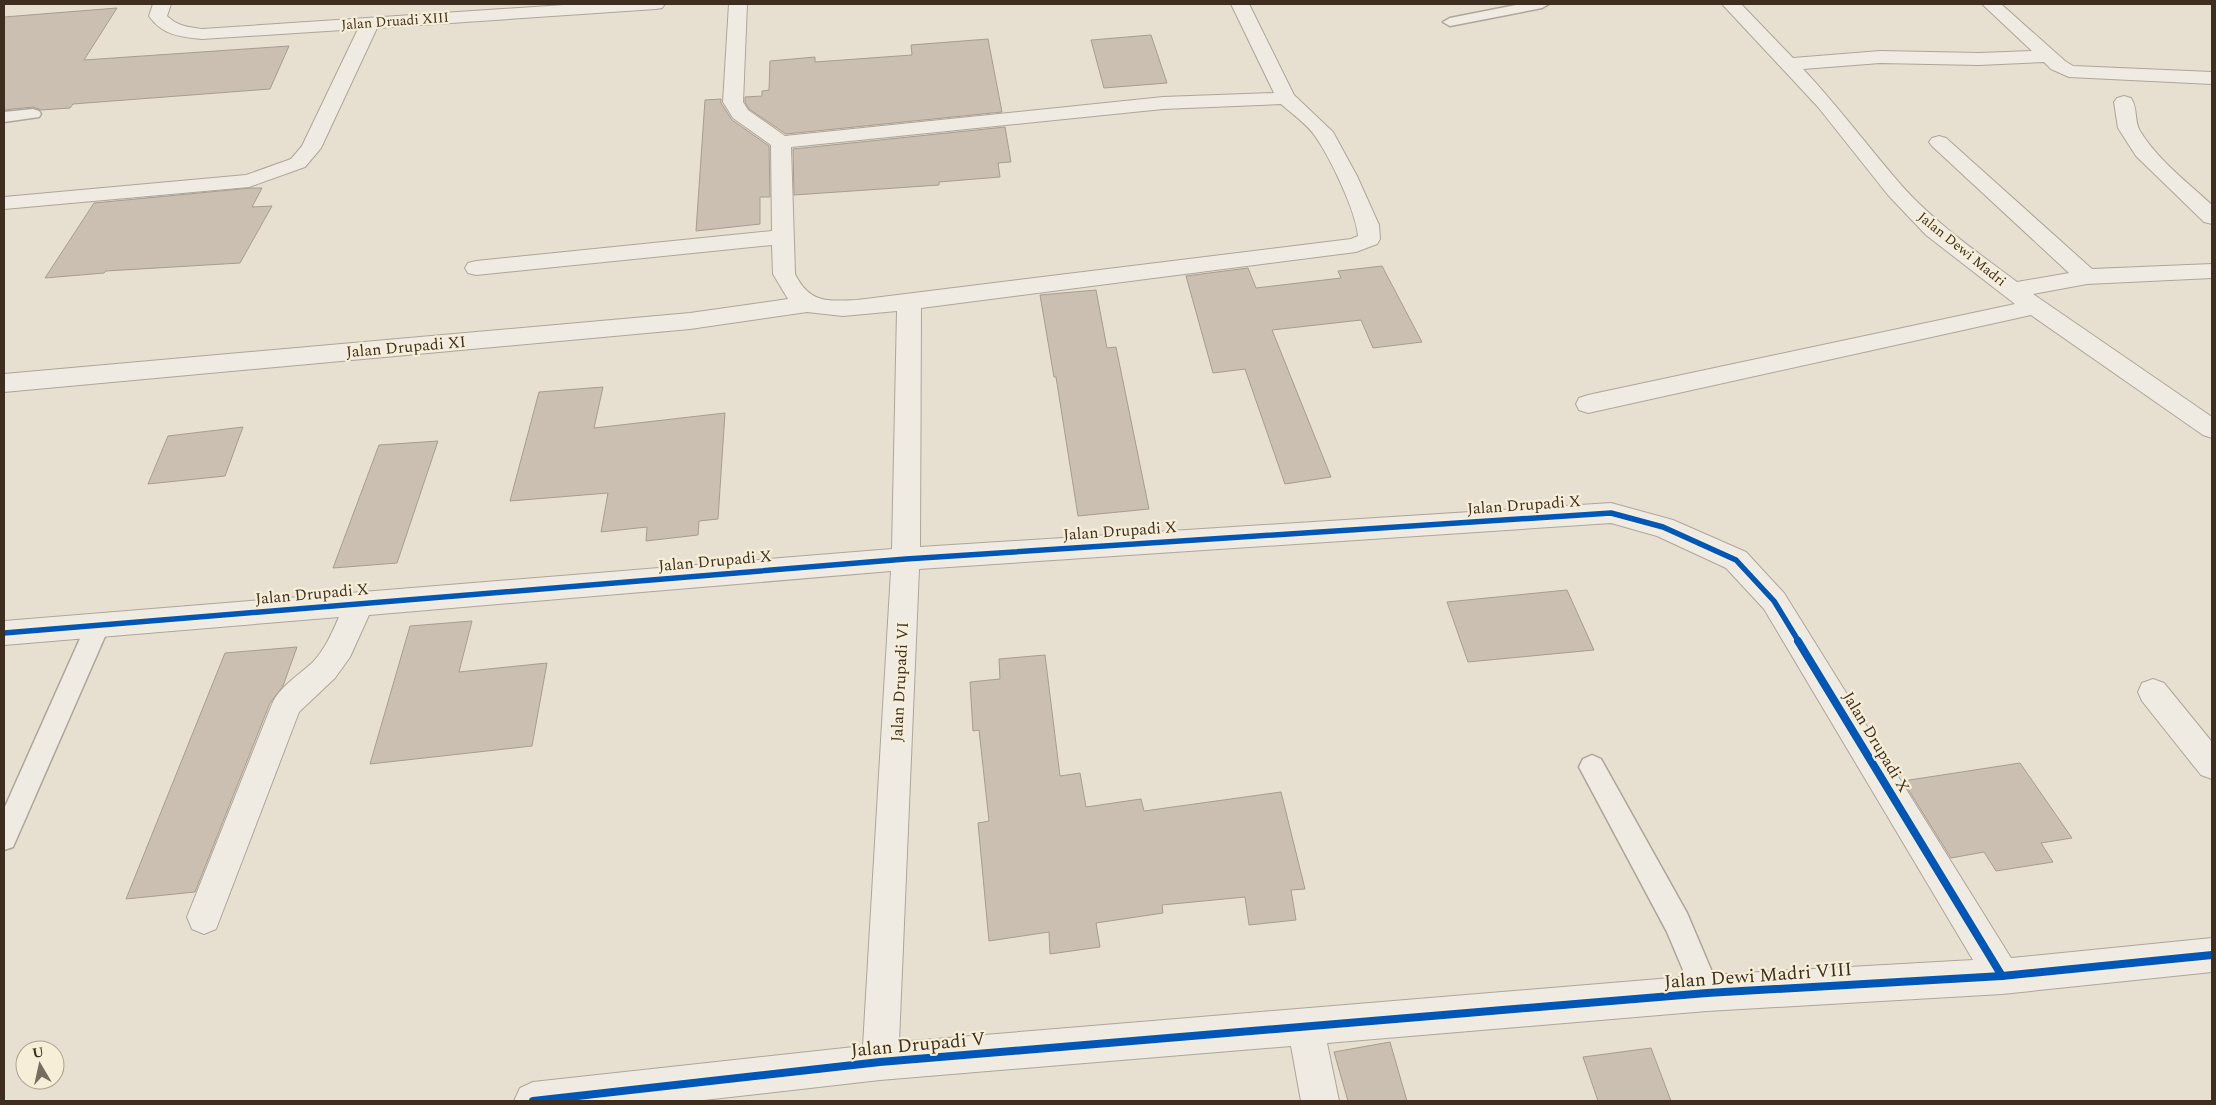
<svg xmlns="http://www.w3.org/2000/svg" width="2216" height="1105" font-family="Spectral,serif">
<rect width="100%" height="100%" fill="#e7e0d1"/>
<g fill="#cbbfb2" stroke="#a89c90">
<polygon points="117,8 84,60 289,46 270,89 73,104 70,108 41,110 33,107 4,110 4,17"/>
<polygon points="1151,35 1167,83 1104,88 1091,40"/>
<polygon points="988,39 1002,112 786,134 749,109 745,102 745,97 762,96 762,91 769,90 770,61 815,57 815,62 912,55 911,45"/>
<polygon points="721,99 721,103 732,120 769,146 770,197 760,197 760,224 696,231 705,100"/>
<polygon points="1005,127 1011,162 998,163 1000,177 939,182 939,185 794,195 793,149"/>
<polygon points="251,188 262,188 252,207 272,206 240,263 106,271 104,273 45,278 94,203"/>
<polygon points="1382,266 1422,342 1373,348 1361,320 1272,330 1331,477 1285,484 1245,369 1213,373 1186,276 1248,268 1256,288 1341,278 1338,271"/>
<polygon points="1096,290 1107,348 1116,347 1149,509 1078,516 1056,377 1054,377 1040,295"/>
<polygon points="603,387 594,428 725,413 718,519 699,521 698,535 646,541 647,527 601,532 608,493 510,501 539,392"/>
<polygon points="243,427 225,476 148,484 168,436"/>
<polygon points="438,441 397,563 333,568 379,445"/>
<polygon points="1567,590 1594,650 1468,662 1447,602"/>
<polygon points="472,621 459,672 547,663 532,746 370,764 410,626"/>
<polygon points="297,647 283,686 270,703 195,892 126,899 225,653"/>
<polygon points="1045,655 1060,776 1080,773 1086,807 1141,799 1144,811 1281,792 1305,889 1291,890 1296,920 1249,925 1245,897 1162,905 1163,913 1096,923 1100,947 1050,954 1049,932 989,941 978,823 989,821 979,730 973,731 970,682 1000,679 999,659"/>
<polygon points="2020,763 2072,838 2041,843 2053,862 1996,871 1984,852 1951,858 1903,781"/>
<polygon points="1390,1042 1407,1101 1348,1101 1334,1052"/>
<polygon points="1651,1048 1671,1101 1598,1101 1583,1057"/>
</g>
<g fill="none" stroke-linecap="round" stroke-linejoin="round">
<g stroke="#ada599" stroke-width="3">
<g id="service">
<polygon points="1521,4 1549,4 1542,8 1450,26 1443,22 1450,18"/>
<polygon points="33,109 39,111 41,114 39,117 4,122 4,112"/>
<polygon points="98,615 106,618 110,625 13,847 4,850 4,809 86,625 90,618"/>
<polygon points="1592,755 1601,759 1687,913 1721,993 1717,1003 1707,1007 1697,1003 1667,932 1579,767 1583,759"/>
</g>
</g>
<g stroke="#ada599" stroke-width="2">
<g id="minor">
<path d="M153,4H171L167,16C177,26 188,27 202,29L579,4H665L662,8L656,9L377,28L321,148L305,167L249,187L4,209V197L246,175L291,159L302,146L358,29L202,39C180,37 162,35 149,16Z"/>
<path d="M729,4H747L743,102L748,110L785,136L1163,97L1274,93L1231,4H1249L1294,95L1333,132L1357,176L1379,225L1380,239L1377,244L1356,252L921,308L920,547L1611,503L1673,520L1746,552L1784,593L2011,958L2212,938V972L2002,994L1707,1011L1327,1043L1339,1101H1301L1291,1046L880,1080L695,1101H514L520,1088L533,1082L863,1046L891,571L369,615L350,657L335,678L299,712L216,929L204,934L192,929L187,917L272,704C280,686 299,675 313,662C325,649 332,633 339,617L4,645V621L892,549L897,311L843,316L807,312L690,329L4,392V374L690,313L788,299L773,274L772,245L476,275L468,273L465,268L468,263L476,261L772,231L771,145L733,118L723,102ZM1281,104C1292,114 1307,124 1315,136C1330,157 1356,211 1358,236L1351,239L857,300C828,301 810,304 795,274L791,147L1163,109ZM1611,523L1657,536L1726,568L1764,609L1973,960L1707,975L899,1042L919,569Z"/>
<path d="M1722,4H1741L1793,58L1880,51L1979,53L2032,51L1982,4H2001L2065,61L2073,66L2212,72V84L2069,77L2051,69L2044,62L1979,65L1880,63L1803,69C1838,106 1868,147 1902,186C1935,223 1977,252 2017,282L2069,273L1932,146L1929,142L1932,138L1939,136L1946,138L2092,269L2212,264V278L2087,284L2033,294L2212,417V438L2203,435L2031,315L1588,413L1579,410L1576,404L1579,398L1588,395L2015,304L1926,235L1888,195L1818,107Z"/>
<path d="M2124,96L2131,98C2138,108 2134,121 2140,131C2158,160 2187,182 2212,205V224L2204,222L2136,156L2118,128L2114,102L2117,98Z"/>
<polygon points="2153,679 2164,683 2212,742 2212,779 2201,775 2142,701 2138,692 2142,683"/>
</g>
</g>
<use href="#service" fill="#efebe3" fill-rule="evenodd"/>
<use href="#minor" fill="#efebe3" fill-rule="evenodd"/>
<g stroke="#f7eed8" stroke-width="9">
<polyline id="cycleway-far1" points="4,633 906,559 1611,513 1663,527 1736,560 1774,601 1799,642"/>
</g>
<g stroke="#f7eed8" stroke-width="11">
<g id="cycleway">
<polyline points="1798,641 2002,976"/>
<polyline points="533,1101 880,1062 1707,993 2002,976 2212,955"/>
</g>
</g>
<use href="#cycleway-far1" stroke="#0057b8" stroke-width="5.5"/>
<use href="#cycleway" stroke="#0057b8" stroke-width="8"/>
</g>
<g text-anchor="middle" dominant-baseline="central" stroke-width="4.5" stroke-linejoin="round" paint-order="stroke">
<g font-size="14" fill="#3d2e20" stroke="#f7eed8">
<text transform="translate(395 21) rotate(-4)">Jalan Druadi XIII</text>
<text transform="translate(1962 249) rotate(39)">Jalan Dewi Madri</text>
</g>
<g font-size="16" fill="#3d2e20" stroke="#f7eed8">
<text transform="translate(406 347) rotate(-5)">Jalan Drupadi XI</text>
<text transform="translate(1524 505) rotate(-4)">Jalan Drupadi X</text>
<text transform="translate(1120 531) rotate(-4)">Jalan Drupadi X</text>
<text transform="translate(715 561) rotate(-5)">Jalan Drupadi X</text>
<text transform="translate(312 594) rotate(-5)">Jalan Drupadi X</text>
<text transform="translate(900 682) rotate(-87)">Jalan Drupadi VI</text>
<text transform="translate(1876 742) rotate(59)">Jalan Drupadi X</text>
</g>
<g font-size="19" fill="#3d2e20" stroke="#f7eed8">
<text transform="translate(1758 976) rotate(-4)">Jalan Dewi Madri VIII</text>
<text transform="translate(918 1045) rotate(-5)">Jalan Drupadi V</text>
</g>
</g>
<rect width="2216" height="1105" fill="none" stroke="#3d2e20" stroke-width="10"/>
<g transform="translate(40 1065) rotate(351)"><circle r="24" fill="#f7eed8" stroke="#ada18e"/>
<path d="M0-4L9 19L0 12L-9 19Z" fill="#786c5e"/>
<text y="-8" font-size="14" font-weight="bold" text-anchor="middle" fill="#3d2e20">U</text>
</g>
</svg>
